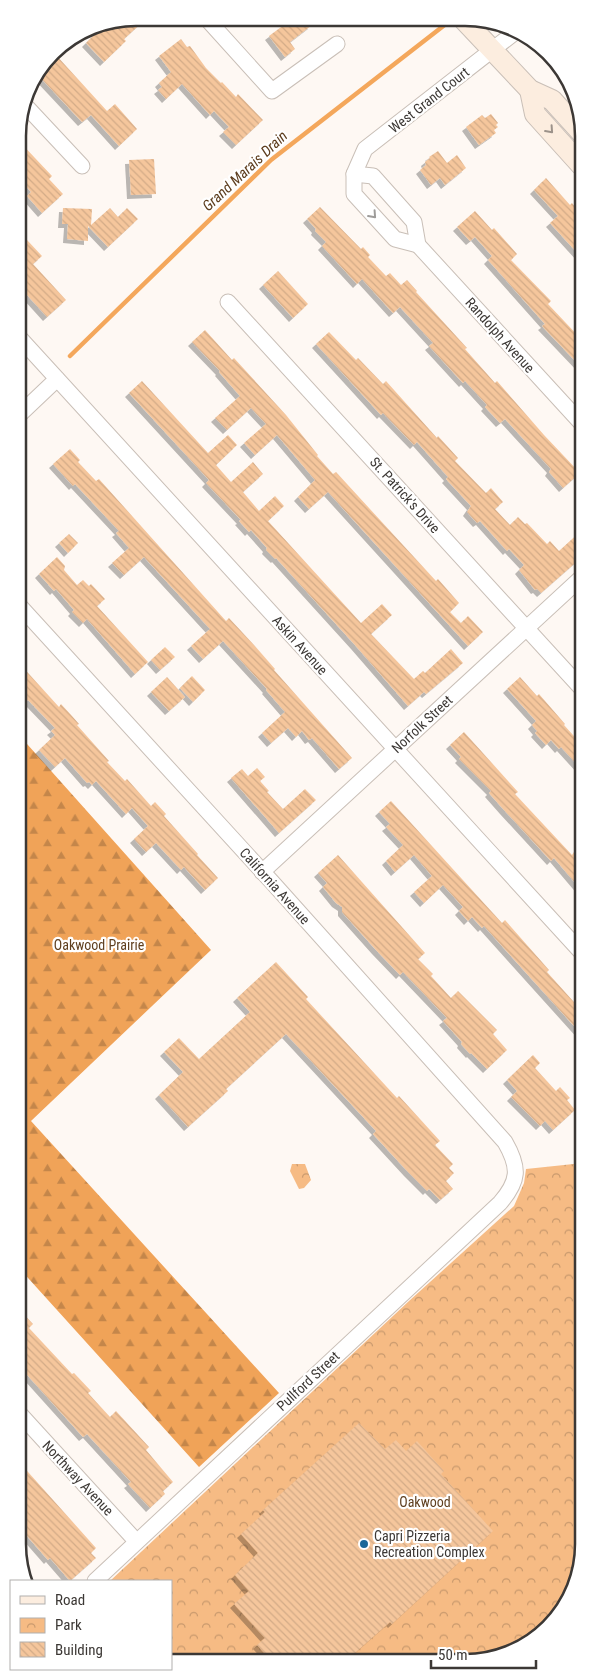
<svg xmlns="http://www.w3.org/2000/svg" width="601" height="1680" font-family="'Roboto Condensed',sans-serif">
<defs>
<pattern id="forest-firs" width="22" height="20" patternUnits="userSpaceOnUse" patternTransform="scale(1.25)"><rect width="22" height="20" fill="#f0a358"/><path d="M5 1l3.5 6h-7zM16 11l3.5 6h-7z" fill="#c4864a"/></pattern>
<pattern id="park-crowns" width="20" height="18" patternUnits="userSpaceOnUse" patternTransform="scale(1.25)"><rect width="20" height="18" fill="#f6bb84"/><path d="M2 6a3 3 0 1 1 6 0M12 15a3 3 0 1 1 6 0" fill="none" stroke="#c8996d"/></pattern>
<pattern id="building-back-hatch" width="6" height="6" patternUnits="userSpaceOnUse" patternTransform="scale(1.25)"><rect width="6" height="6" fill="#f5c69c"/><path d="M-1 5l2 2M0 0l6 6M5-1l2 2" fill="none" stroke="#d3ab87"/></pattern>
<filter id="shadow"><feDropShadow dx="-4" dy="4" stdDeviation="0" flood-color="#0004"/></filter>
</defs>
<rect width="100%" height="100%" fill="#fef8f3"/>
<polygon fill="url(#forest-firs)" points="19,735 211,950 31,1121 279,1393 199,1467 19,1268"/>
<g fill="url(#park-crowns)">
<polygon points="583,1163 583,1552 575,1589 554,1622 525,1646 488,1660 171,1660 171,1581 110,1581 409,1301 514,1206 524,1183 526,1169"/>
<polygon points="292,1164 305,1164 311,1180 304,1188 299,1189 290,1171"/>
</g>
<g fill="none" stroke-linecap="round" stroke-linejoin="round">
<polyline stroke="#f4a75b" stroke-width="4.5" points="70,356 271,160 451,20"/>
</g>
<g fill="url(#building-back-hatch)" filter="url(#shadow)">
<polygon points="136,18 147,18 124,39 126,41 104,62 86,43 106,23"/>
<polygon points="292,19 307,19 312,25 290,42 295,49 285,57 269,36"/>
<polygon points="181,39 187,47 190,46 206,68 221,83 222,82 236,97 238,94 263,120 236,145 223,132 229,127 214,111 210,115 182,84 166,99 158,90 162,87 159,83 171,72 159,56"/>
<polygon points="56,55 107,111 115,104 137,129 119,146 91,115 82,122 37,74 49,59 50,60"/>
<polygon points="491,114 498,123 496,125 498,127 494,130 496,133 479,145 466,127 482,115 485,118"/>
<polygon points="18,140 52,176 49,179 63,194 42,213 27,196 31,192 18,177"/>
<polygon points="438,151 447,163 457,155 466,168 445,185 440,178 431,185 420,170 426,165 425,162 430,158 429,157"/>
<polygon points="154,159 156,194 131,195 129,160"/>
<polygon points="546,178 570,205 572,203 581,214 581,257 550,223 558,216 534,190"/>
<polygon points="320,207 361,249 363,247 370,255 368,257 386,276 390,273 401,285 407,280 417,291 416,292 467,348 465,349 495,383 497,381 544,435 580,473 563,488 549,472 551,469 505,419 500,423 485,407 487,405 465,381 463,383 429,346 433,343 400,307 393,313 362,279 357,284 322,246 326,242 315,231 316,229 307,219"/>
<polygon points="63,208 92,209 91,225 110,208 118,217 127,208 138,219 108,247 88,226 88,241 67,239 68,224 62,224"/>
<polygon points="475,211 492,230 494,228 517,254 511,260 551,301 548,304 582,340 582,368 542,326 545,324 488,260 492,256 475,237 470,241 457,227"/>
<polygon points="27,240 42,256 33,264 66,300 47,317 18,285 18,247"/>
<polygon points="278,271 308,304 293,318 263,285"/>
<polygon points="205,330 232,360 234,358 286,415 318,455 317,456 333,474 336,472 436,581 438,579 459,603 450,612 461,623 468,616 483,632 468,646 328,492 309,509 298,497 315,480 277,435 255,455 244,443 266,424 251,408 227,430 215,418 240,396 219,372 220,371 192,342"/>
<polygon points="329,332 356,360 358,358 383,384 386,381 437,438 438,436 458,458 455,461 486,493 491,488 503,502 495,509 510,525 518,517 525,524 527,523 547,544 550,541 559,551 582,530 582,557 541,593 537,589 535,590 519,570 524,565 509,549 507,551 480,521 477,523 467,512 471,506 446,479 448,477 417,442 414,445 383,413 381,415 316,344"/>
<polygon points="142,381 208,453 228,435 237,445 216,465 231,482 253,462 263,474 243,492 259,511 275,496 284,506 268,521 361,623 382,604 392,615 371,634 414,679 423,671 425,673 451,649 463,663 426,694 424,692 408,706 355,645 276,558 275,559 266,550 267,548 251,530 249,532 239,521 241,520 206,483 209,480 129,393"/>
<polygon points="70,449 80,460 78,462 96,481 99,479 226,621 229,618 254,645 275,669 274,670 352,758 339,769 312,738 309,740 302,731 296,737 288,728 271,743 262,733 285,712 266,690 267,689 223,641 203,659 191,646 210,629 144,557 124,575 112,563 129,548 116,533 119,531 75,484 73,486 53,464"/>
<polygon points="69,534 78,543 68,553 59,543"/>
<polygon points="57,557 65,566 64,570 77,585 83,580 89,586 91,584 105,599 97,606 148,662 135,674 87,619 83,623 72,612 74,610 56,589 54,591 39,574"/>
<polygon points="165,647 175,657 160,670 151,660"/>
<polygon points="19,663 59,707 61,704 72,716 79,724 77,725 109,761 107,762 125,781 127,779 151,806 155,802 166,814 164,816 198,854 197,855 218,878 205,890 184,867 181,870 156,843 146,852 134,839 148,826 132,808 126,814 96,781 92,785 89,782 87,783 65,758 55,767 39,750 55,735 51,731 55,728 28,700 25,703 19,697"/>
<polygon points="192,676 205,690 193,702 180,688"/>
<polygon points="167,677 185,697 169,711 151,692"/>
<polygon points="520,677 537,696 539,694 565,724 564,725 582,745 582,770 561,747 559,749 551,740 546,745 535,733 537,731 532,725 536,721 507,689"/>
<polygon points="464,732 518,792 515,794 572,855 574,852 582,861 582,891 554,858 551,861 504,810 489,793 491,791 459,759 461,757 450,745"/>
<polygon points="257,768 265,777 260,781 269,791 267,792 283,809 305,789 316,800 279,833 231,778 242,769 248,776"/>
<polygon points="391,801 502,923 505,920 549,970 547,972 582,1011 583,1036 484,926 482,928 472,917 468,921 459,911 463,907 443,885 424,903 414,892 432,876 414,855 395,872 386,861 403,845 386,827 390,824 379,812"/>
<polygon points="338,855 425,953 418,959 433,974 431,976 451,998 458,991 497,1030 493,1034 507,1050 487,1069 471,1053 470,1054 461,1044 462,1042 443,1021 447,1018 403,972 400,975 376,950 342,912 342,907 336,903 323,887 327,883 318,873"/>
<polygon points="276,962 308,997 306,999 397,1098 399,1096 440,1141 435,1145 453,1164 449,1168 454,1173 446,1181 453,1189 440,1200 429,1189 427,1191 408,1172 373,1134 376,1131 286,1034 226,1089 228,1091 188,1127 159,1095 183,1072 164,1052 179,1038 199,1059 250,1012 237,998"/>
<polygon points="533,1055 540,1063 535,1068 556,1091 560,1087 570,1098 567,1100 575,1110 553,1130 545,1121 540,1126 511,1097 517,1091 507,1080"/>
<polygon points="19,1309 33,1324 29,1328 72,1374 74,1373 91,1391 88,1393 110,1417 116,1411 149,1447 146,1450 173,1482 163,1491 165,1494 150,1508 128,1484 131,1482 87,1434 83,1437 20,1367"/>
<polygon points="359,1423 385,1449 396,1440 406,1451 417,1441 444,1471 441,1474 493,1531 392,1624 390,1622 347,1660 271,1660 257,1645 265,1638 234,1604 249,1591 235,1575 258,1553 241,1534 265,1512 263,1510"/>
<polygon points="20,1463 96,1548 91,1553 96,1558 70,1581 50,1558 48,1560 20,1528"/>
</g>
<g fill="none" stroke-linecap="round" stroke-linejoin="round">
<g stroke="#c9bfb7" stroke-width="17">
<g id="street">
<polyline points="206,18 272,91 337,44"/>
<polyline points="24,104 82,166"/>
<polyline points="354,174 373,176 414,222 418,245 582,424"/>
<polyline points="418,245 395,239 354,194 354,174 365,149 514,33"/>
<polyline points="228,302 582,689"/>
<polyline points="18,336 582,953"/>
<polyline points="18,416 57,379"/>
<path d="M18,604L272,882L505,1142C520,1168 519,1181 500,1203L95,1581"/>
<polyline points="262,872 582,577"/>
<polyline points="20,1414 136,1541"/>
</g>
</g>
<g stroke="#c9bfb7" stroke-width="22">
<g id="secondary">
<polyline points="464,20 530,90 552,100 581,132"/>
<polyline points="530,90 535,114 581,165"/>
</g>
</g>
<use href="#street" stroke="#fff" stroke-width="15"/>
<use href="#secondary" stroke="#fceddf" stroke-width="20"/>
</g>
<defs><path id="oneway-chevron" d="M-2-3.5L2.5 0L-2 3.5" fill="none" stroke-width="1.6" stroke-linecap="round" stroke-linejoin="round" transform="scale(1.25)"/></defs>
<use stroke="#9c928a" href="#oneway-chevron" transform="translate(550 130) rotate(48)"/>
<use stroke="#9e9c9a" href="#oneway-chevron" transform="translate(373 215) rotate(48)"/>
<circle fill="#1a6799" stroke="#fff" stroke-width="2" cx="364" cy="1544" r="5"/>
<g text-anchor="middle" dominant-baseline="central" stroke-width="4.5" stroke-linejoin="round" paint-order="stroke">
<g font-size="14" fill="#3c3835" stroke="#fff">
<text transform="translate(429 100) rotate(-38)">West Grand Court</text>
<text transform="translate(500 335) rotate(48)">Randolph Avenue</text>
<text transform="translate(405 495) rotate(48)">St. Patrick's Drive</text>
<text transform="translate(300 645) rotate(48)">Askin Avenue</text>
<text transform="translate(422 724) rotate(-43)">Norfolk Street</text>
<text transform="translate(275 886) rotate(48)">California Avenue</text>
<text transform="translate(308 1381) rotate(-43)">Pullford Street</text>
<text transform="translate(78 1478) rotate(47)">Northway Avenue</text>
</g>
<g font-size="14" fill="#5f3f1f" stroke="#fff">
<text x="99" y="945">Oakwood Prairie</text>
<text x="425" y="1502">Oakwood</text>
</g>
<g font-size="14" fill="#3c3835" stroke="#fff" text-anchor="start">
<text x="374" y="1536">Capri Pizzeria<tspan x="374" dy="16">Recreation Complex</tspan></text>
</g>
<g font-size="15" font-style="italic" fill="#5d3d1e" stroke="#fff">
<text transform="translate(245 171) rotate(-43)">Grand Marais Drain</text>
</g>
</g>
<path d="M0 0H601V1680H0ZM136 26H465A110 110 0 0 1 575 136V1544A110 110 0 0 1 465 1654H136A110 110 0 0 1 26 1544V136A110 110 0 0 1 136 26Z" fill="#fff" fill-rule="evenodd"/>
<path fill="none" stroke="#3c3835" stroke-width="2.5" d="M136 26H465A110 110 0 0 1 575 136V1544A110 110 0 0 1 465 1654H136A110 110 0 0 1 26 1544V136A110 110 0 0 1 136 26Z"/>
<rect x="10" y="1580" width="162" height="90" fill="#ffffff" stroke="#b1afae"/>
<rect x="20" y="1596" width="25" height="8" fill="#fceddf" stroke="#b1afae"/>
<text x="55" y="1605" font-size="15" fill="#3c3835">Road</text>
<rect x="20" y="1618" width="25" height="15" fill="url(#park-crowns)" stroke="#b1afae"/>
<text x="55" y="1630" font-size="15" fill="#3c3835">Park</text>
<rect x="20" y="1642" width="25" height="15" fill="url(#building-back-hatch)" stroke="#b1afae"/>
<text x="55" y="1655" font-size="15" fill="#3c3835">Building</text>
<path d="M431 1660v8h105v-8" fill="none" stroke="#3c3835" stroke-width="2.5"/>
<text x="438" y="1660" font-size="15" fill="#3c3835" stroke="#ffffff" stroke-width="4" paint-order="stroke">50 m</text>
</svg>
